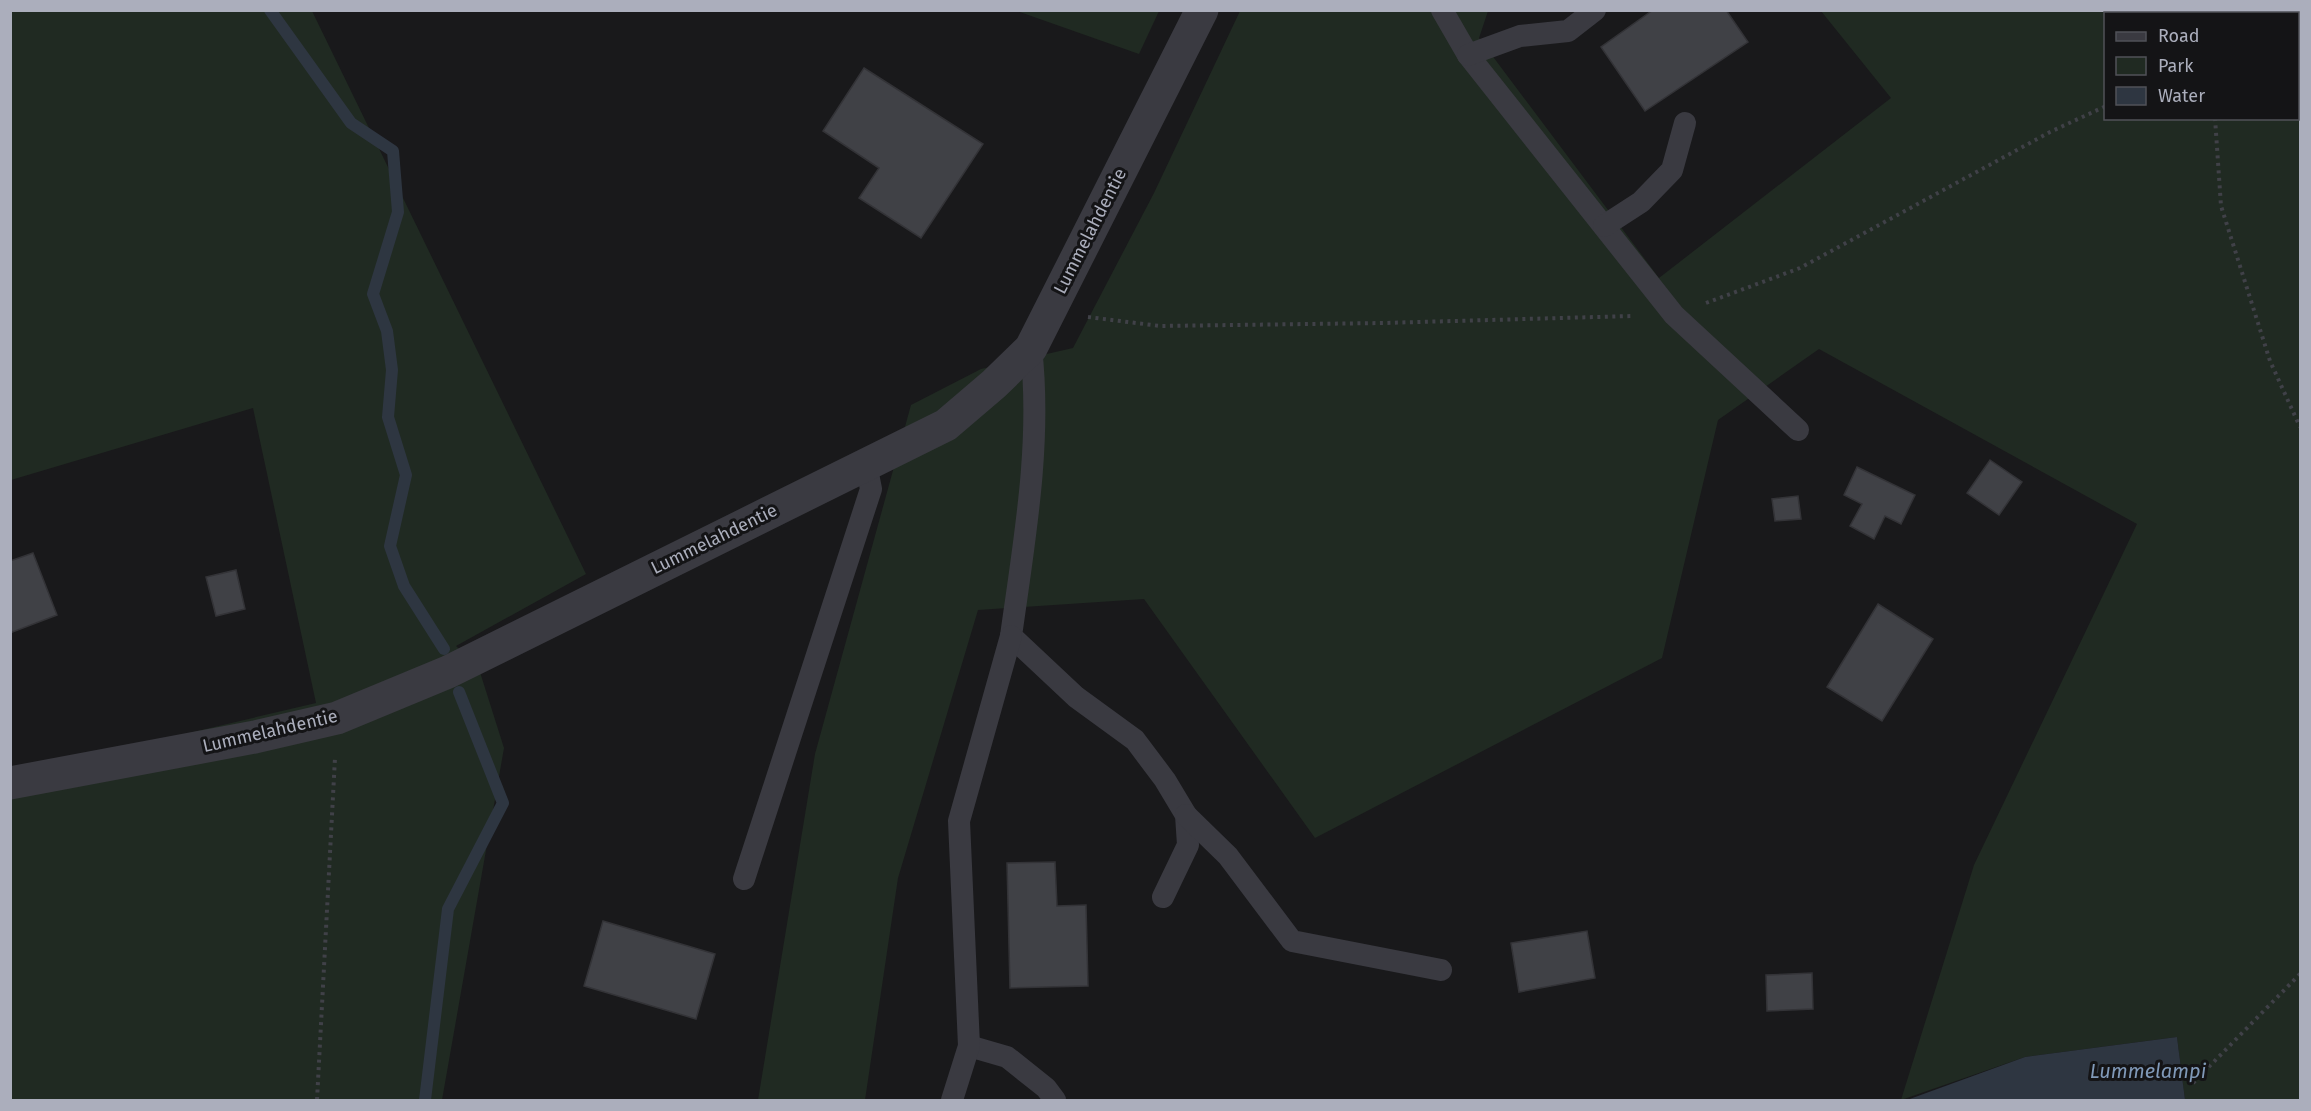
<svg xmlns="http://www.w3.org/2000/svg" width="2311" height="1111" font-family="'Fira Sans',sans-serif">
<rect width="100%" height="100%" fill="#19191b"/>
<g fill="#202a22" fill-rule="evenodd">
<path d="M2033,10L2300,11V1100H2185L2177,1037L2025,1057L1901,1100L1974,865L2137,524L1819,349L1718,420L1662,658L1315,838L1144,599L978,610L898,878L865,1100H758L815,754L911,405L981,369L1073,348L1154,193L1240,11H1488L1479,38L1659,278L1891,98L1821,11ZM2106,14H2298V118H2106Z"/>
<polygon points="11,11 312,11 586,574 456,646 479,669 504,748 442,1100 11,1100 11,767 125,748 316,703 253,408 11,480"/>
<polygon points="1017,11 1159,10 1159,11 1139,54"/>
</g>
<polygon fill="#2e3641" points="2177,1037 2185,1100 1907,1100 2025,1057"/>
<g fill="none" stroke-linecap="round" stroke-linejoin="round">
<g stroke="#2e3641" stroke-width="12">
<polyline points="270,10 351,123 393,151 398,212 373,294 387,331 392,370 388,417 406,475 390,546 404,586 444,649"/>
<polyline points="425,1100 448,909 503,803 459,692"/>
</g>
</g>
<g fill="#404146" stroke="#333337" stroke-width="1.5">
<polygon points="1653,10 1726,10 1748,42 1645,111 1601,47"/>
<polygon points="864,68 983,144 921,238 859,198 879,168 823,131"/>
<polygon points="1990,460 2022,482 1999,515 1967,493"/>
<polygon points="1857,467 1915,495 1901,524 1885,516 1874,539 1850,526 1862,504 1844,495"/>
<polygon points="1798,496 1801,519 1775,521 1772,499"/>
<polygon points="33,553 57,615 10,633 10,561"/>
<polygon points="236,570 245,609 216,616 206,577"/>
<polygon points="1878,604 1933,639 1882,721 1827,687"/>
<polygon points="1055,862 1057,906 1086,905 1088,986 1010,988 1007,863"/>
<polygon points="603,921 715,954 696,1019 584,986"/>
<polygon points="1587,931 1595,978 1519,992 1511,943"/>
<polygon points="1812,973 1813,1009 1767,1011 1766,975"/>
</g>
<g fill="none" stroke-linecap="round" stroke-linejoin="round">
<g stroke="#404148" stroke-width="4" stroke-dasharray="3 4.5" stroke-linecap="butt">
<polyline points="2279,14 2284,10"/>
<polyline points="2215,118 2221,206 2270,361 2300,427"/>
<polyline points="1706,303 1800,268 2050,132 2106,106"/>
<polyline points="1088,317 1160,326 1383,323 1632,316"/>
<polyline points="2193,1083 2300,974"/>
<polyline points="317,1100 335,758"/>
</g>
<g stroke="#3a3a41" stroke-width="22">
<polyline points="1442,10 1468,55 1674,315 1798,430"/>
<polyline points="1468,55 1520,36 1568,31 1595,10"/>
<polyline points="1604,226 1641,202 1672,170 1685,123"/>
<path d="M1031,348C1042,443 1024,542 1011,636L1076,697L1135,740L1165,780L1186,815L1188,845L1163,897"/>
<polyline points="1186,815 1228,856 1292,941 1441,970"/>
<polyline points="744,879 871,489 866,464"/>
<polyline points="969,1046 1007,1057 1046,1088 1055,1100"/>
<polyline points="952,1100 969,1046 959,821 1011,636"/>
</g>
<polyline stroke="#3a3a41" stroke-width="33" points="10,783 255,737 337,718 448,672 946,425 994,384 1031,348 1202,10"/>
</g>
<g text-anchor="middle" dominant-baseline="central" stroke-width="6" stroke-linejoin="round" paint-order="stroke">
<g font-size="18" fill="#abaebc" stroke="#141416">
<text transform="translate(1090 231) rotate(-63)">Lummelahdentie</text>
<text transform="translate(714 539) rotate(-26)">Lummelahdentie</text>
<text transform="translate(270 731) rotate(-13)">Lummelahdentie</text>
</g>
<g font-size="20" font-style="italic" fill="#8099b8" stroke="#141416">
<text x="2148" y="1071">Lummelampi</text>
</g>
</g>
<rect width="2311" height="1111" fill="none" stroke="#abaebc" stroke-width="24"/>
<rect x="2104" y="12" width="195" height="108" fill="#141416" stroke="#505258" stroke-width="1.5"/>
<rect x="2116" y="32" width="30" height="9" fill="#3a3a41" stroke="#505258" stroke-width="1.5"/>
<text x="2158" y="42" font-size="18" fill="#abaebc">Road</text>
<rect x="2116" y="57" width="30" height="18" fill="#202a22" stroke="#505258" stroke-width="1.5"/>
<text x="2158" y="72" font-size="18" fill="#abaebc">Park</text>
<rect x="2116" y="87" width="30" height="18" fill="#2e3641" stroke="#505258" stroke-width="1.5"/>
<text x="2158" y="102" font-size="18" fill="#abaebc">Water</text>
</svg>
